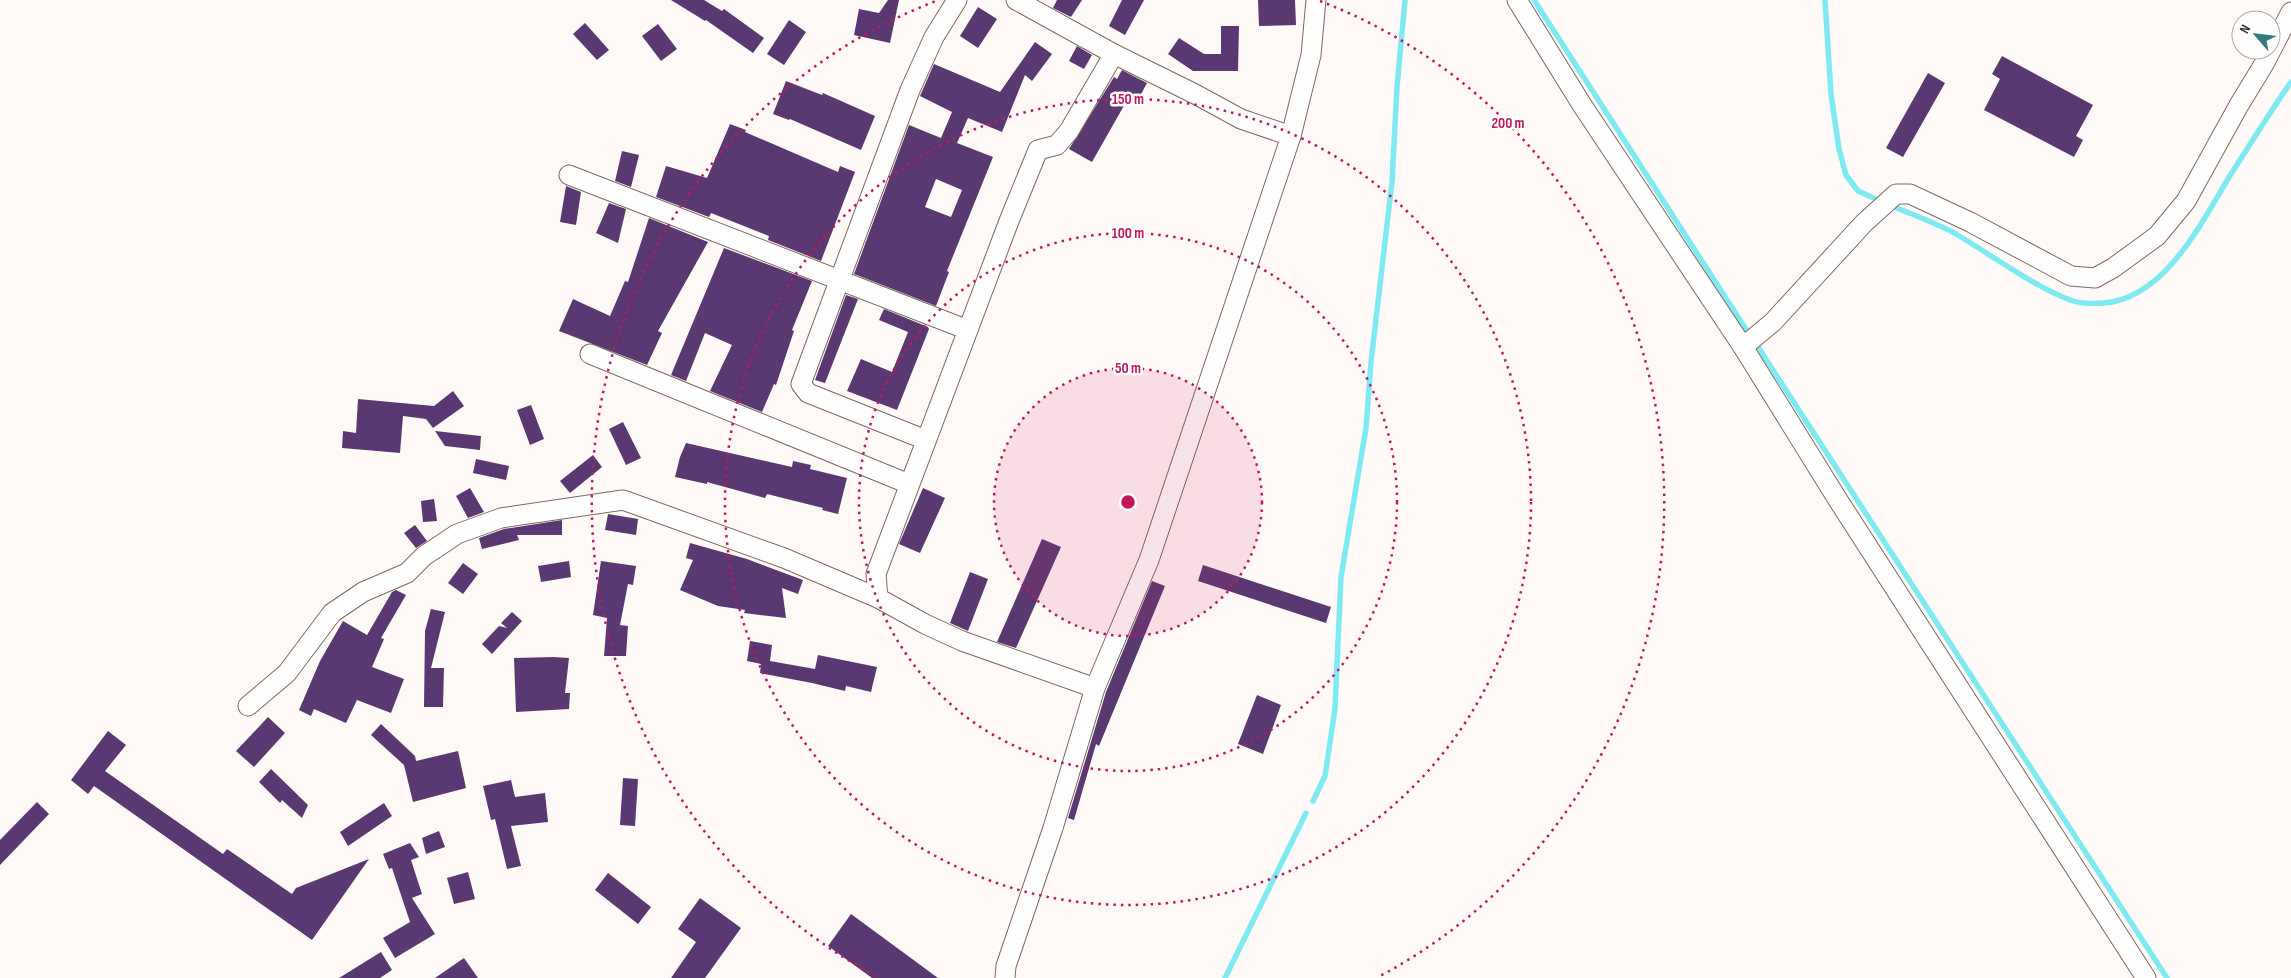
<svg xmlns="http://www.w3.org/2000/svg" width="2291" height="978" font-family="'Sofia Sans Condensed',sans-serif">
<rect width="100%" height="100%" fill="#fff9f7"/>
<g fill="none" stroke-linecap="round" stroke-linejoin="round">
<g stroke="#80eaf3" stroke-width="5.5">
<polyline points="1534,0 1747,331"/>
<polyline points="1825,0 1831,94 1839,149 1846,175 1858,191 1876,199"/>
<path d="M1897,208C1916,216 1938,224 1956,234C1993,256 2030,284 2070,300C2081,304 2092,304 2104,303C2166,298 2202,221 2231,174C2251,143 2270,112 2291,82"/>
<polyline points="1758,347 2167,978"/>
<polyline points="1313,801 1325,776 1335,709 1341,577 1366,428 1371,362 1392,182 1397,87 1405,0"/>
<polyline points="1225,978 1306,813"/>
</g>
</g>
<g fill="#5a3972" fill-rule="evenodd">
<polygon points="671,0 704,0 722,11 724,9 764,38 753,53 706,20 705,21"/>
<polygon points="888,0 899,0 890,43 854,35 859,9 879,13"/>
<polygon points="1057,0 1082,0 1071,17 1053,8"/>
<polygon points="1122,0 1144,0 1125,35 1109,26"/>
<polygon points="1258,0 1295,0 1296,25 1259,26"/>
<polygon points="978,7 997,19 978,48 960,36"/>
<polygon points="789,20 806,32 784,65 767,54"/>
<polygon points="585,23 609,50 597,60 573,34"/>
<polygon points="658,24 677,49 661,61 642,36"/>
<polygon points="1221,26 1239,26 1238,71 1193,71 1168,54 1179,38 1204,54 1221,54"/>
<path d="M1035,42L1052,54L1032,81L1025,75L1002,132L968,118L957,143L993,157L947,271L949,272L936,306L854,274L909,125L941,138L952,112L920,96L934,64L1000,92ZM936,179L962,190L951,217L925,207Z"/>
<polygon points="1077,46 1092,55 1084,69 1069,61"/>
<polygon points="2002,56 2093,105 2076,136 2083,140 2074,157 1984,110 2000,79 1992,74"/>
<polygon points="1122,70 1147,83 1138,100 1130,95 1092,162 1069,149 1114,77 1117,79"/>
<polygon points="1928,73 1945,83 1903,157 1886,148"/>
<polygon points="786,81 822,95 823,93 875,116 861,150 790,119 789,120 773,114"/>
<polygon points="730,124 746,130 745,132 838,172 840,166 855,172 821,261 768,240 769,236 711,213 709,217 656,197 666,166 707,178"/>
<polygon points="622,151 639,155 631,187 615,181"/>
<polygon points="566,186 581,192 576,225 560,222"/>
<polygon points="609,203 626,209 618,243 596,233"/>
<polygon points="649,218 708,242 658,331 662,333 647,365 559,331 573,299 610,316 625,281 628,282"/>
<polygon points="724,248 812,281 792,330 794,331 776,385 774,384 762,412 710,391 732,345 705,333 686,381 671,375"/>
<polygon points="846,295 858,299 825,383 815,380"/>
<polygon points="884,309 928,327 929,329 897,410 847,391 861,359 892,372 908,332 879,320"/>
<polygon points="453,391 464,406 433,428 426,419 403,416 400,453 342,448 343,431 356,433 358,399 434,406"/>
<polygon points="531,405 544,439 530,445 517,410"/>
<polygon points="623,422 641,458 626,465 609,429"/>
<polygon points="435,431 481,436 480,450 445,446"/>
<polygon points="686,443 792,467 793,461 811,465 810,469 847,478 838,514 822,510 823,508 767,494 765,498 707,482 707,484 675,477 680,457"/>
<polygon points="593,455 602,467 570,493 560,481"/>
<polygon points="476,459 509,466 506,480 473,473"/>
<polygon points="470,488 484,512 468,518 456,496"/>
<polygon points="923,488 945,498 920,553 899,544"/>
<polygon points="434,499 437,521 423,522 421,501"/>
<polygon points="608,514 638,519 636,535 605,530"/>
<polygon points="562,520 562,535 517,535 519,540 482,549 479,538 504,529"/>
<polygon points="415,525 427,541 416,548 404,533"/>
<polygon points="1042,539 1061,547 1016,648 997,642"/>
<polygon points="690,543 747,559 803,580 798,594 782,588 786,618 744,613 745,610 718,606 680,590 693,560 686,558"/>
<polygon points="569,561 571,577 541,582 538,566"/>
<polygon points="601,561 636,566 633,585 628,584 620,625 628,626 626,656 604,656 607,618 593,615"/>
<polygon points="463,563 478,574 463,594 448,583"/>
<polygon points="1203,565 1331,607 1326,623 1198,581"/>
<polygon points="970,572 988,579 968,631 950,623"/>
<polygon points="1152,581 1165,586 1099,746 1096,744 1074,820 1068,818 1106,692"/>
<polygon points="396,590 406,595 381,638 384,639 372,667 404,679 391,713 357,700 346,723 314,709 311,716 299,710 320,661 343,621 367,635 392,592"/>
<polygon points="431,609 445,612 431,668 444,668 443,707 424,707 425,631"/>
<polygon points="512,612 522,621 492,654 482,644 499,626 507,628 501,623"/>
<polygon points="750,641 772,645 770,661 815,669 818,655 877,667 871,692 846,686 845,691 812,683 760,673 761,664 747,661"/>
<polygon points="553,657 569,658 565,693 570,693 569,709 516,712 514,658"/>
<polygon points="1257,695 1281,705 1263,754 1238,744"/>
<polygon points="268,717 285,733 254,767 236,751"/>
<polygon points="381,724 415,756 416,761 458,751 466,788 413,802 404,765 371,735"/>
<polygon points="108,731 126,745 105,771 223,854 227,849 292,894 296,888 369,859 312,940 94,786 88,794 71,780"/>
<polygon points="271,769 308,805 302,818 282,800 280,803 259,782"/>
<polygon points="623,778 638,779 635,826 620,825"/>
<polygon points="511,780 515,797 545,793 548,822 511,826 521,866 507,869 495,819 491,820 483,786"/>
<polygon points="37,802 49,814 0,865 0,840"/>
<polygon points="384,803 392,816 348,846 340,832"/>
<polygon points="439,831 445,847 426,854 422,838"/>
<polygon points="410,843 419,857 411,860 422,894 412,898 435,934 395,958 383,938 410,922 392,868 389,869 383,854"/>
<polygon points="468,872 475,899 454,904 447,878"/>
<polygon points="608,873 651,907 638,924 595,890"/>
<polygon points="700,898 741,928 705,978 671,978 696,942 678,929"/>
<polygon points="851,914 938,978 872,978 828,946"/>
<polygon points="381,952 392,970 380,978 339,978"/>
<polygon points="464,958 478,978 435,978"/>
</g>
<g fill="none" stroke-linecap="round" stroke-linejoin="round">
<g stroke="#80695f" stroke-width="21">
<g id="street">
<polyline points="1016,0 1114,54 1195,94 1241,119 1291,136"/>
<polyline points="1517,0 1582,105 1743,347 1838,500 2146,978"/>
<polyline points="569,175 968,330"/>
<polyline points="1743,347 1773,322 1864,223 1896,194 1910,194 1970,222 2071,276 2095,278 2113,268 2157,236 2186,201 2239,105 2264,64 2291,12"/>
<polyline points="590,354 909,484"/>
<polyline points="926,440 808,393 801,384 910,90 934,37 957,0"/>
<polyline points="878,598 876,574 1009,221 1038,150 1057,145 1069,131 1114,54"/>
<polyline points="248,706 287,673 332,613 363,592 407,573 424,556 457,534 501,518 623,500 784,558 878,598 925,624 962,641 1095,688"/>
<polyline points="1005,978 1006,966 1053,828 1095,688 1149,560 1291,136 1311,55 1316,0"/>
</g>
</g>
<use href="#street" stroke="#fff" stroke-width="19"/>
</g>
<circle cx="1128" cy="502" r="134" fill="#c2185b" fill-opacity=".12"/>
<g fill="none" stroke="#c2185b" stroke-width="2.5" stroke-dasharray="2.5 5">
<circle cx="1128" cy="502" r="134"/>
<circle cx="1128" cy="502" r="269"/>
<circle cx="1128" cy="502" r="403"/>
<path d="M876 976A537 537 0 0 1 936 1M1320 1A537 537 0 0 1 1380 976"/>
</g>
<circle cx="1128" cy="502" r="8" fill="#c2185b" stroke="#fff" stroke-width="2.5"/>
<g font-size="15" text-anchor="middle" font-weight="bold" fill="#c2185b" stroke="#fff" stroke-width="5" stroke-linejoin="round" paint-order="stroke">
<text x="1128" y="104">150 m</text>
<text x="1508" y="128">200 m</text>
<text x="1128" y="238">100 m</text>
<text x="1128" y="373">50 m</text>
</g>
<g transform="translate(2256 35) rotate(298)"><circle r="24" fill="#ffffff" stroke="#b1adab"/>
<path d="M0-4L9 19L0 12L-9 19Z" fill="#327a81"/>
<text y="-8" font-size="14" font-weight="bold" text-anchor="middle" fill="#3b312d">N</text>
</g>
</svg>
